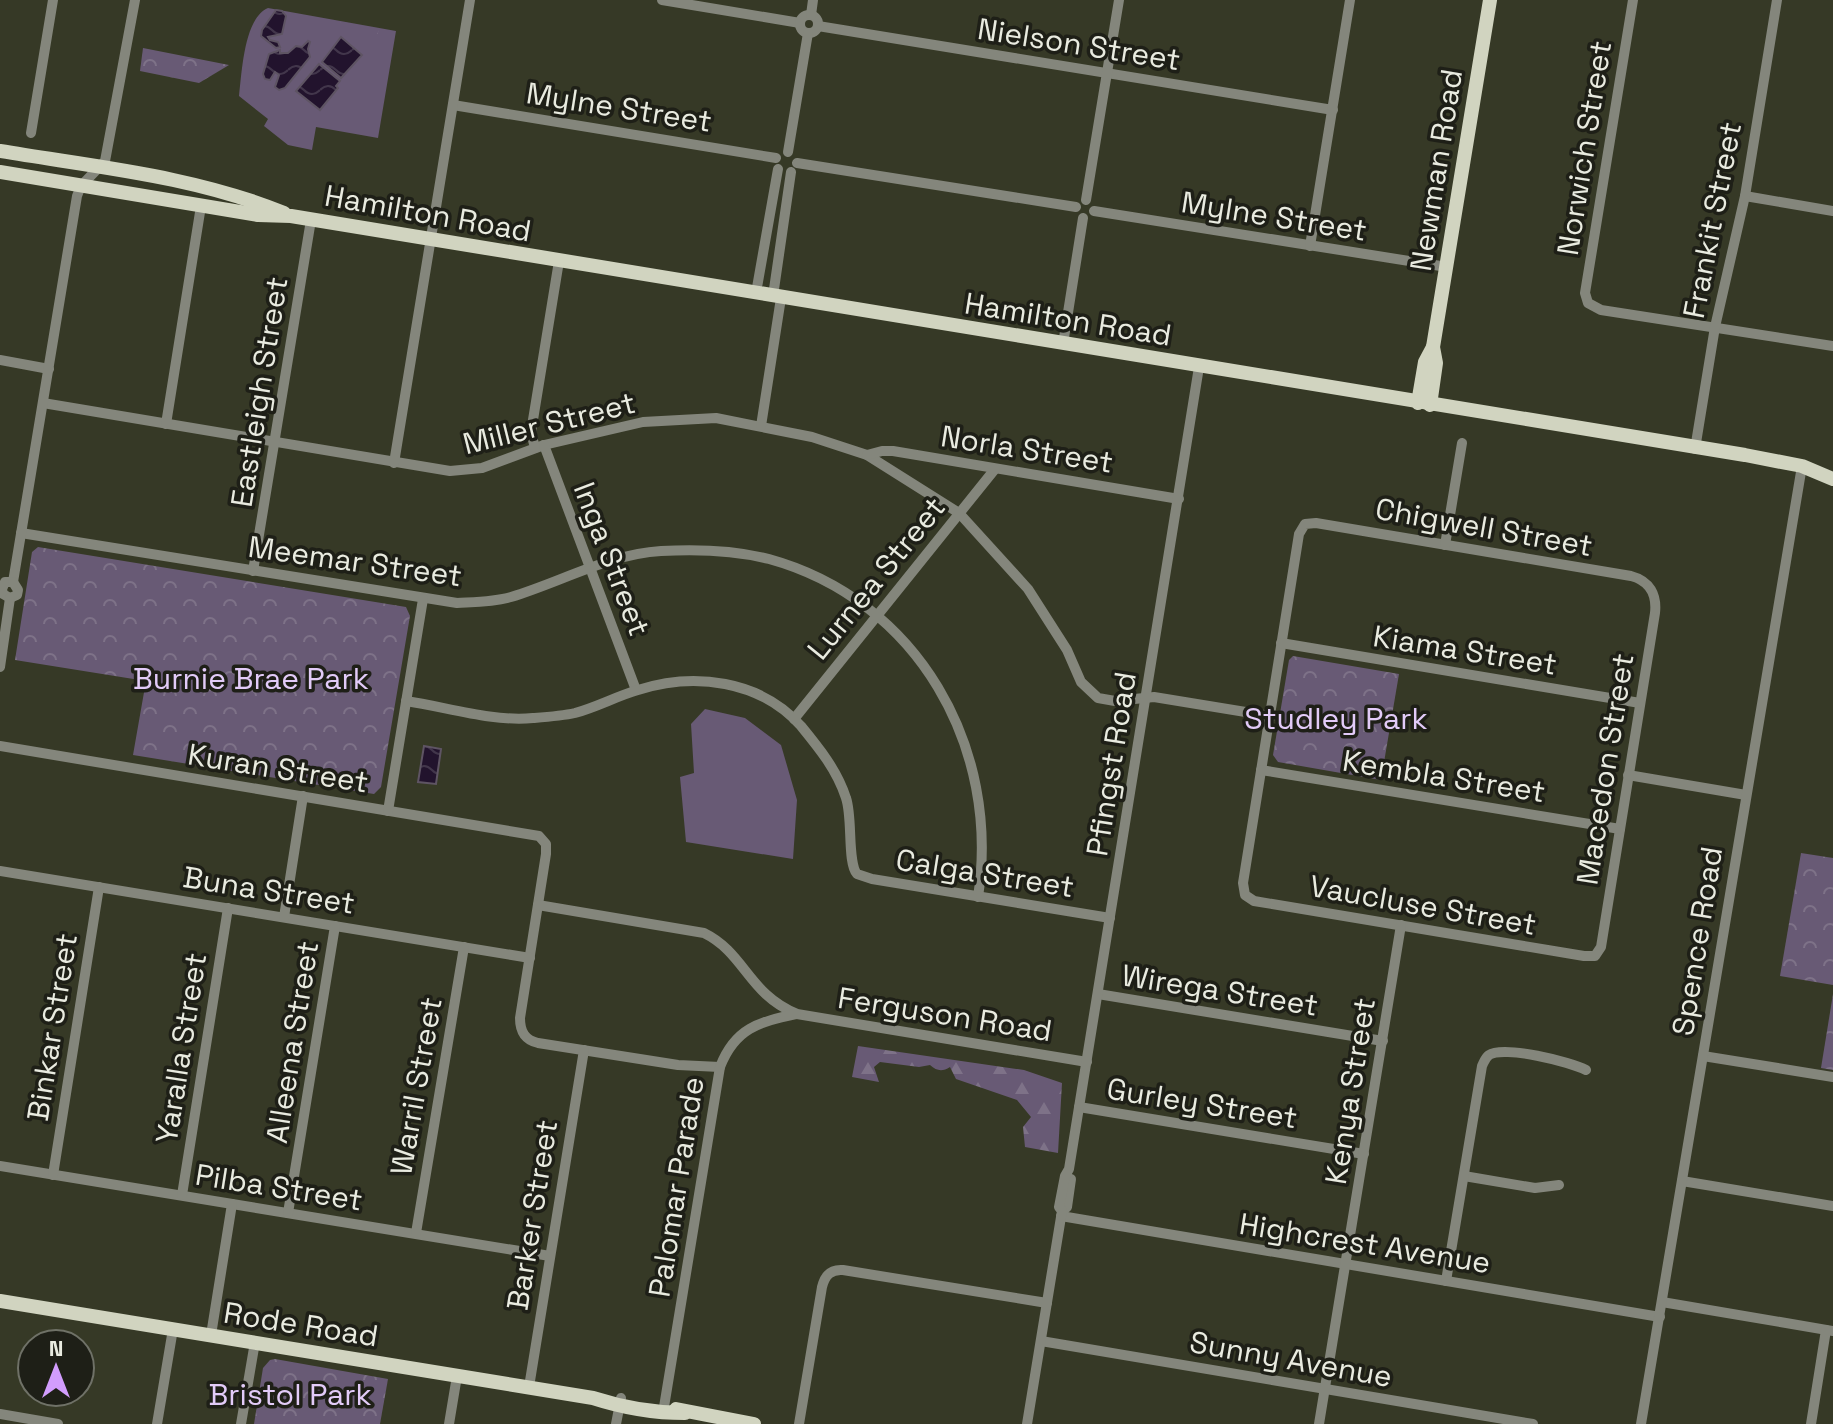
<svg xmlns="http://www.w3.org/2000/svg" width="1833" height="1424" font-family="'Space Grotesk',sans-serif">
<defs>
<pattern id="forest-firs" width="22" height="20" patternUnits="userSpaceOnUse" patternTransform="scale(2)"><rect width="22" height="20" fill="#685a75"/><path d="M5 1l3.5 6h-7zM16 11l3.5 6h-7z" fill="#7e7288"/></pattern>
<pattern id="park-crowns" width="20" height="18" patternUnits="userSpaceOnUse" patternTransform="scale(2)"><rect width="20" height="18" fill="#685a75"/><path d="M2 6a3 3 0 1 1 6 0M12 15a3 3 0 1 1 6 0" fill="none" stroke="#7e7288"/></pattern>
<pattern id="water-waves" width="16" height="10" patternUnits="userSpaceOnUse" patternTransform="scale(2)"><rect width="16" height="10" fill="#22132d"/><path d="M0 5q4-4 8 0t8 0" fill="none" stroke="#42364b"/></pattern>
</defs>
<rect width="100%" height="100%" fill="#363926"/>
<g fill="#685a75">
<path d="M268,8L396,31L378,138L316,127L312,150L288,145L264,126L268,119L239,96C242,72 244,18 268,8Z"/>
<polygon points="705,709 745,718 781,745 797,800 793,859 686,842 680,777 694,773 691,724"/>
</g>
<g fill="url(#forest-firs)">
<polygon points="340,22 379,29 375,43 356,29 352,34"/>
<path d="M858,1046L1024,1070L1062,1083L1058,1153L1025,1147L1023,1127L1031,1117L1017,1100L956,1079L950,1067C942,1072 937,1071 930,1065L919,1067L880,1062L874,1067L879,1082L852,1077Z"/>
</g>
<g fill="url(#park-crowns)">
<polygon points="143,48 229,65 199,83 140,71"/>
<polygon points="38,547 406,607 410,616 381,787 374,794 133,755 146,681 15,660 32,552"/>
<polygon points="1293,656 1399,674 1381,780 1278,762 1273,755 1289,660"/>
<polygon points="1801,853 1833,858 1833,985 1780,976"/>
<polygon points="1833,994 1833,1070 1821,1068"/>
<polygon points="275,1359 388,1379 380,1424 254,1424 263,1368 270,1360"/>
</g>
<g fill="url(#water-waves)" stroke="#5e5463" stroke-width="2">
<polygon points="276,10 282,11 286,16 282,34 268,37 270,40 278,42 280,47 276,48 261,36 262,30"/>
<polygon points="341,37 362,55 341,78 322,62"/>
<polygon points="308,41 310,42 308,49 310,57 285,88 279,90 275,87 279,75 275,72 270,80 265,79 263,74 269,54 280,50 280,53 288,53 296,46 302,47"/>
<polygon points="319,64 340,81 336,86 338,88 320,110 296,91"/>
<polygon points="424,746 441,749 436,784 418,782"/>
</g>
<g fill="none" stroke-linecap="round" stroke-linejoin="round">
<g stroke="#84867c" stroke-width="10">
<polyline points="662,0 800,23"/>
<polyline points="1633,0 1585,293 1588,303 1601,310 1833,346"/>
<circle cx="809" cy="24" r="9"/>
<polyline points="811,15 813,0"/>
<polyline points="818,26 1333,110"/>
<polyline points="453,105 776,158"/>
<polyline points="31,133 53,0"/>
<polyline points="788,152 808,33"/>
<polyline points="797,163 1076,207"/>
<polyline points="1745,196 1833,211"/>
<polyline points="1086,200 1119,0"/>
<polyline points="1094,211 1447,267"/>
<polyline points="1310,246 1350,0"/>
<polyline points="756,293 778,169"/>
<polyline points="773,296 791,172"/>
<polyline points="1063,344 1083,218"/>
<polyline points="0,360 49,369"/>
<polyline points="43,403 450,471 482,468 544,445 643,422 716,418 812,437 867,455 959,513 1028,589 1067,650 1081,682 1098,698 1115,701 1154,697 1270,716"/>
<polyline points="166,424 201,206"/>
<polyline points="761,426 781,298"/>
<polyline points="544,445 636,690"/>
<polyline points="535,448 531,432 559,261"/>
<polyline points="1695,449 1715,327 1745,196 1777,0"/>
<polyline points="867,455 882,451 893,451 1179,499"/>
<polyline points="394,463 470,0"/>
<path d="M1316,523L1631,576C1650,581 1657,595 1655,613L1601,947L1595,956H1584L1254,901L1245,895L1243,883L1299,534L1305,524Z"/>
<path d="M21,533L457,603C475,602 494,602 511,597C561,582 609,554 661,551C697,549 734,550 769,559C918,600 1001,748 978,897"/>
<polyline points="1445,545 1462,443"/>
<polyline points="253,571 311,220"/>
<polyline points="13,582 77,196 81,186 105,161 135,0"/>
<polyline points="10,598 3,594 2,589 5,582 13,582"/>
<polyline points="10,598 17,595 18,590 13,582"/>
<polyline points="1281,643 1640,703"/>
<polyline points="0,667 10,598"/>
<path d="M406,701C447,707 492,722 533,718C547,717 562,716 575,713C597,707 617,696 638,690C694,672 760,680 801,726C819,748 837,770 846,798C853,818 847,863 857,874L872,879L1110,918"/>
<polyline points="794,719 995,469"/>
<path d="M0,746L539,836L546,844V854L520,1018C520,1032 525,1040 538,1043L678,1065L720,1067"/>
<polyline points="1261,770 1620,829"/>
<polyline points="1628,775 1746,795"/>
<polyline points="388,811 423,599"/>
<polyline points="0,871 530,958"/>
<path d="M538,905L704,933C745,953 748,994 797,1014L1087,1062"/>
<polyline points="284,917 303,796"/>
<polyline points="1098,994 1383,1041"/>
<polyline points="1703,1056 1833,1077"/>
<polyline points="1079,1107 1364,1154"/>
<polyline points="0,1166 550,1256"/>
<polyline points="53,1175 99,887"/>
<polyline points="1464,1176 1535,1188 1559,1185"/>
<polyline points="1682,1181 1833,1206"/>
<polyline points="182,1195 228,908"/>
<polyline points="1062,1211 1067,1207 1071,1179"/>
<polyline points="288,1213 335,926"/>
<polyline points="1061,1216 1660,1317"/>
<polyline points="416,1233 464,947"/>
<path d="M1446,1281L1482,1066C1484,1062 1485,1058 1489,1055C1503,1045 1571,1062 1586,1070"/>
<polyline points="1662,1302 1833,1331"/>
<polyline points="211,1335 232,1204"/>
<polyline points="1041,1341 1533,1424"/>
<polyline points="529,1387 584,1050"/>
<path d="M663,1413L720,1067C735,1028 759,1022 796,1014"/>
<polyline points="0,1414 58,1424"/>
<polyline points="157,1424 173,1329"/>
<polyline points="241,1424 255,1342"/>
<polyline points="449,1424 457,1376"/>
<polyline points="616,1424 621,1398"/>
<path d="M799,1424L822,1287C825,1275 831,1269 843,1270L1047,1303"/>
<polyline points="1027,1424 1062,1211 1059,1207 1065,1176 1069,1169 1199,367"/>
<polyline points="1319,1424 1401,925"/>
<polyline points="1641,1424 1802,466"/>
<polyline points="1811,1424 1826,1330"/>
</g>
<g stroke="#d1d4c0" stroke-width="14">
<path d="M0,151C95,167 194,176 284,213"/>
<polyline points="0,172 258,215 291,216 1745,455 1802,466 1833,479"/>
<polyline points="1418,403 1425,362 1433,347"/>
<polyline points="1430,405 1436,363 1433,347 1490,0"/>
<path d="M0,1301L593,1398C624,1408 653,1413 685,1413"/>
<polyline points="676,1409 754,1424"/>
</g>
</g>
<g text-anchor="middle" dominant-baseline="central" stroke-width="7" stroke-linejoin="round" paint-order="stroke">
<g font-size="30" fill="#e9ebe0" stroke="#1e1f17">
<text transform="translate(1079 44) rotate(9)">Nielson Street</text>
<text transform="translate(619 107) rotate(9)">Mylne Street</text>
<text transform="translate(1584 148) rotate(-81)">Norwich Street</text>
<text transform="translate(1436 170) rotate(-81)">Newman Road</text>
<text transform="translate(428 213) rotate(10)">Hamilton Road</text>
<text transform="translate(1274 216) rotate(9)">Mylne Street</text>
<text transform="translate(1712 220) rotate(-79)">Frankit Street</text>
<text transform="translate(1068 319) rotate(9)">Hamilton Road</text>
<text transform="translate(259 392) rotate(-81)">Eastleigh Street</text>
<text transform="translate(549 423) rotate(-14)">Miller Street</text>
<text transform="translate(1027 449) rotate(9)">Norla Street</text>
<text transform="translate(1484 527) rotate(10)">Chigwell Street</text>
<text transform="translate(612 559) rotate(69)">Inga Street</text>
<text transform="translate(355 561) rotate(8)">Meemar Street</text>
<text transform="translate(876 578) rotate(-51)">Lurnea Street</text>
<text transform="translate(1465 650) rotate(9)">Kiama Street</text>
<text transform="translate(1111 764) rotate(-81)">Pfingst Road</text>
<text transform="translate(278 768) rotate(9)">Kuran Street</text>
<text transform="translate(1605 769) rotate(-81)">Macedon Street</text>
<text transform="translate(1444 776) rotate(9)">Kembla Street</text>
<text transform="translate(985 873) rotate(9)">Calga Street</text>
<text transform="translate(269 890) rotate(9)">Buna Street</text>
<text transform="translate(1423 905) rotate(10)">Vaucluse Street</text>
<text transform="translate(1697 941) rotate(-81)">Spence Road</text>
<text transform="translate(1220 990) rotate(9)">Wirega Street</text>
<text transform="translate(945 1014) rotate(9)">Ferguson Road</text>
<text transform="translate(52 1027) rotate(-81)">Binkar Street</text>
<text transform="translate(292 1042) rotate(-81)">Alleena Street</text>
<text transform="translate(181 1048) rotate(-81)">Yaralla Street</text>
<text transform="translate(416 1086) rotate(-80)">Warril Street</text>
<text transform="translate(1350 1091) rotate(-81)">Kenya Street</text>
<text transform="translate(1202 1103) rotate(9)">Gurley Street</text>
<text transform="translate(279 1187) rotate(9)">Pilba Street</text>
<text transform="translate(676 1187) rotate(-81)">Palomar Parade</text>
<text transform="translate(532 1215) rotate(-81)">Barker Street</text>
<text transform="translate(1365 1243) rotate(9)">Highcrest Avenue</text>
<text transform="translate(301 1324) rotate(9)">Rode Road</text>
<text transform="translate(1291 1359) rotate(10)">Sunny Avenue</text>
</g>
<g font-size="30" fill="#e2cbf8" stroke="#1e1f17">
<text x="251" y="678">Burnie Brae Park</text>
<text x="1336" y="718">Studley Park</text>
<text x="290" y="1394">Bristol Park</text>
</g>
</g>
<g transform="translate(56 1368)"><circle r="38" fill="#1e1f17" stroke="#6f7167" stroke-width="2"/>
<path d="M0-6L14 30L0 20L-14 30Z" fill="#d29dfd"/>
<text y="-12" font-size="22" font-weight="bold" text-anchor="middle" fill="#e9ebe0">N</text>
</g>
</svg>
